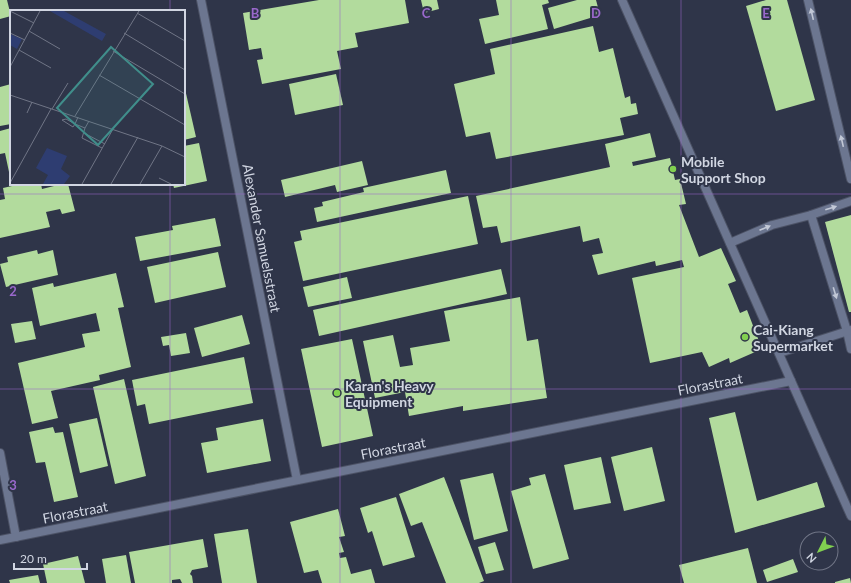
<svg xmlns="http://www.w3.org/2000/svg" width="851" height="583" font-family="Lato,sans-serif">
<rect width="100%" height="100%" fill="#2f3549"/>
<g fill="#b2db9d">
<polygon points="0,0 7,0 11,16 0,19"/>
<polygon points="319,0 405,0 409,23 355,33 358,47 337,51 341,69 262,84 257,60 263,59 261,48 249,50 243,13"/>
<polygon points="421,0 437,0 439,9 424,13"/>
<polygon points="496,0 548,0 549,3 542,5 548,29 485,44 479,19 499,15"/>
<polygon points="577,0 596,0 600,15 554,29 548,8"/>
<polygon points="766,0 787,0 815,100 776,111 746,6"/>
<polygon points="593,26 599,52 613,48 625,98 630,96 631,104 636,103 638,114 620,118 624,135 496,159 490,132 466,137 454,84 495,74 490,49"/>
<polygon points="336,74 343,105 295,115 289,84"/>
<polygon points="11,84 11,124 0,126 0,87"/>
<polygon points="185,89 196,137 184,140 184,90"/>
<polygon points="11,128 11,172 9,172 5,153 0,154 0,131"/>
<polygon points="650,133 656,157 632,162 633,166 670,158 675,180 680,179 686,204 679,205 699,257 721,248 736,281 728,284 740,313 747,310 762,349 730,363 729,358 709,367 702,352 650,363 632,278 684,267 682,260 656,266 655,261 598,275 592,255 603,253 599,238 583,242 580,226 501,243 497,226 483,228 476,196 610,167 605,144"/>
<polygon points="199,143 207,181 174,188 173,184 184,184 184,146"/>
<polygon points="362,161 368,185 337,192 335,185 285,197 281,180"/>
<polygon points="446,170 451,193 317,222 314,208 323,206 322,202 364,192 363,188"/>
<polygon points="21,184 41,184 42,189 62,184 68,184 75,211 62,214 60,209 46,212 50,227 0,238 0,200 5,199 3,188"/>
<polygon points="468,196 478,244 303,281 294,242 302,240 300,231"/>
<polygon points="851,215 851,312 849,312 825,222"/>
<polygon points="215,218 221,246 140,261 135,237 173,230 172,226"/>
<polygon points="37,250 38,254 53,250 58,275 6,287 0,264 8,262 7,257"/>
<polygon points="218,252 226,287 155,303 147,267"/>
<polygon points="501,269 507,294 319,336 313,310"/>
<polygon points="116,273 124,307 118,308 131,367 99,375 100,380 51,391 58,418 32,424 18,363 85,347 82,334 100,331 96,313 40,326 32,288 53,283 54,287"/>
<polygon points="347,277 352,298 308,307 303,287"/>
<polygon points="520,297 527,341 538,339 547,398 463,411 463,406 409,416 405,392 375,398 363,341 393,335 400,367 413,365 410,348 450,341 444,311"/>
<polygon points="242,315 250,344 202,357 194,328"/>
<polygon points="32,321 36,339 15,343 11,324"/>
<polygon points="186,333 190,353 171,356 169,345 163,346 161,337"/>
<polygon points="352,339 373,436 322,447 301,349"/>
<polygon points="244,357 253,403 149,424 145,404 137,406 132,380"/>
<polygon points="124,379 146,476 115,484 93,387"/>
<polygon points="735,412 757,501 817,482 825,507 735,533 709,418"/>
<polygon points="97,418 108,466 80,473 69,424"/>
<polygon points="263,419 271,461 207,473 201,443 218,440 216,428"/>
<polygon points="53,427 55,433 63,432 78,497 54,502 45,462 36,463 29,432"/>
<polygon points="652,447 665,501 624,511 611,457"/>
<polygon points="601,457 611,503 574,510 564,465"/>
<polygon points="493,473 508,531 474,540 460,480"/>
<polygon points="545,474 569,559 533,569 511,491 531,485 529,478"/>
<polygon points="444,477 484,581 479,583 446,583 422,522 411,526 399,494"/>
<polygon points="396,497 415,557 383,566 372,531 368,533 360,508"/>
<polygon points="338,509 345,536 339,537 344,552 339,553 340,558 346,557 351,574 371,569 375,583 322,583 318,570 304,573 290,522"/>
<polygon points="248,529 257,583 222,583 214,534"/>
<polygon points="203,539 208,567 192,570 190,574 192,576 193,583 182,583 180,579 172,580 172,583 135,583 129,552"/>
<polygon points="495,542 504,570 486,574 478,547"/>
<polygon points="748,548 757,583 684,583 679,565"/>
<polygon points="126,555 131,583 106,583 102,559"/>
<polygon points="78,556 85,583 47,583 43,564"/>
<polygon points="793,559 798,572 767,582 763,570"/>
<polygon points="38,575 40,583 10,583 9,580"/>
<polygon points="850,578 851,583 835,583 835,582"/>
</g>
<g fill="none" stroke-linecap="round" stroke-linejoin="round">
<g stroke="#4c5265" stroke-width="10">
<g id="lane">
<polyline points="808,0 851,179"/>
<polyline points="811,215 851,201"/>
<polyline points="730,243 772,225 811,215 847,331 851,349"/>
<polyline points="779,353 851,330"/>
</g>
</g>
<g stroke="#4c5265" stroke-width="10">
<g id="street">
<polyline points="201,0 297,480"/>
<polyline points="622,0 851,516"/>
<polyline points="0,453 16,537"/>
<polyline points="0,540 791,381"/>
</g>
</g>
<use href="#lane" stroke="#6c7690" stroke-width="8"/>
<use href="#street" stroke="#6c7690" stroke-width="8"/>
</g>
<defs><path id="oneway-solid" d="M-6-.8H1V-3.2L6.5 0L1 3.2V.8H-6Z"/></defs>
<g fill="#c2c8d6">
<use href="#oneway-solid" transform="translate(812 14) rotate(-103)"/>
<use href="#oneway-solid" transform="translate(842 141) rotate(-103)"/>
<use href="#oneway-solid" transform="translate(831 208) rotate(-18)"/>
<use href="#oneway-solid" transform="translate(765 228) rotate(-23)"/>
<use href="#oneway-solid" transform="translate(835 293) rotate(73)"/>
</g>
<path fill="none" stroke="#9968cb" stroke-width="1" stroke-opacity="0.55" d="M170,0V11M340,0V583M511,0V583M681,0V583M170,184V583M0,194H851M0,389H851"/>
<g fill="#81d050" stroke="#2f3549" stroke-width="1.5">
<circle cx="673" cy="169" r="4"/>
<circle cx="745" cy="337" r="4"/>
<circle cx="337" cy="393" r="4"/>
</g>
<g text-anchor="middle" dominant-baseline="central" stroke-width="4" stroke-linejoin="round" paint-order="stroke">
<g font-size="14" font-weight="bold" fill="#d1d6e2" stroke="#2f3549" text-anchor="start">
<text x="681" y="161">Mobile<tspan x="681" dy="16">Support Shop</tspan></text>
<text x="753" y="329">Cai-Kiang<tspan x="753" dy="16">Supermarket</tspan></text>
<text x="345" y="385">Karan's Heavy<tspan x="345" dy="16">Equipment</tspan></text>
</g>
<g font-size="14" fill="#d1d6e2" stroke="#2f3549">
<text transform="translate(262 238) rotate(79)">Alexander Samuelsstraat</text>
<text transform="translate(710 384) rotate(-11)">Florastraat</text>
<text transform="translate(393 448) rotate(-11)">Florastraat</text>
<text transform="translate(75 512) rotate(-11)">Florastraat</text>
</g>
</g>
<g transform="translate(10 10)">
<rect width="175" height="175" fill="#2f3549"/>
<path d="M40,1H54L96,24L92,31ZM0,24L12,29L7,39L0,35ZM37,138L57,146L51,159L60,166L54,174H33L38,165L26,158Z" fill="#2e3d71"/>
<path fill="none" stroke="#707586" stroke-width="1" d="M0,1L24,13M127,3L175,31M19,21L50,39M0,23L15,30M114,23L175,60M9,40L41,58M103,41L175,84M0,57L30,1M89,65L175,115M0,85L152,136L175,147M42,99L58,73M17,103L22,92M65,106L129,1M68,107L65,114L63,117L52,110L56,109L65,114L75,118L79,111M75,118L72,128L92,138M74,123L95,134M149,168L161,174M0,173L41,99M72,174L103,119M101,174L128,127M130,174L152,136"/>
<path fill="#408e8b" fill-opacity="0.15" stroke="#408e8b" stroke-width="2" d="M101,37L143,74L88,135L47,98Z"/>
<rect width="175" height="175" fill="none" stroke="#d1d6e2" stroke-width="2"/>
</g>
<g font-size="13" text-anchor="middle" font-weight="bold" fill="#9968cb" stroke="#2f3549" stroke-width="4" stroke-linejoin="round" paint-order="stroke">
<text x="255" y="18">B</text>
<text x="426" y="18">C</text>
<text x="596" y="18">D</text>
<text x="766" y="18">E</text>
<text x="13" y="296">2</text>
<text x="13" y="490">3</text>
</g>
<g transform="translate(819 551) rotate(228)"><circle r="19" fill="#2f3549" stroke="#707586"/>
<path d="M0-3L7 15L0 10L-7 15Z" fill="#81d050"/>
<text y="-6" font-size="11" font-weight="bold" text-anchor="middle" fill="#d1d6e2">N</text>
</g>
<path d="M14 563v6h73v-6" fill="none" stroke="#d1d6e2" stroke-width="2"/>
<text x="20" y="563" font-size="12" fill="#d1d6e2" stroke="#2f3549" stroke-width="3" paint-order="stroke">20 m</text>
</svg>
